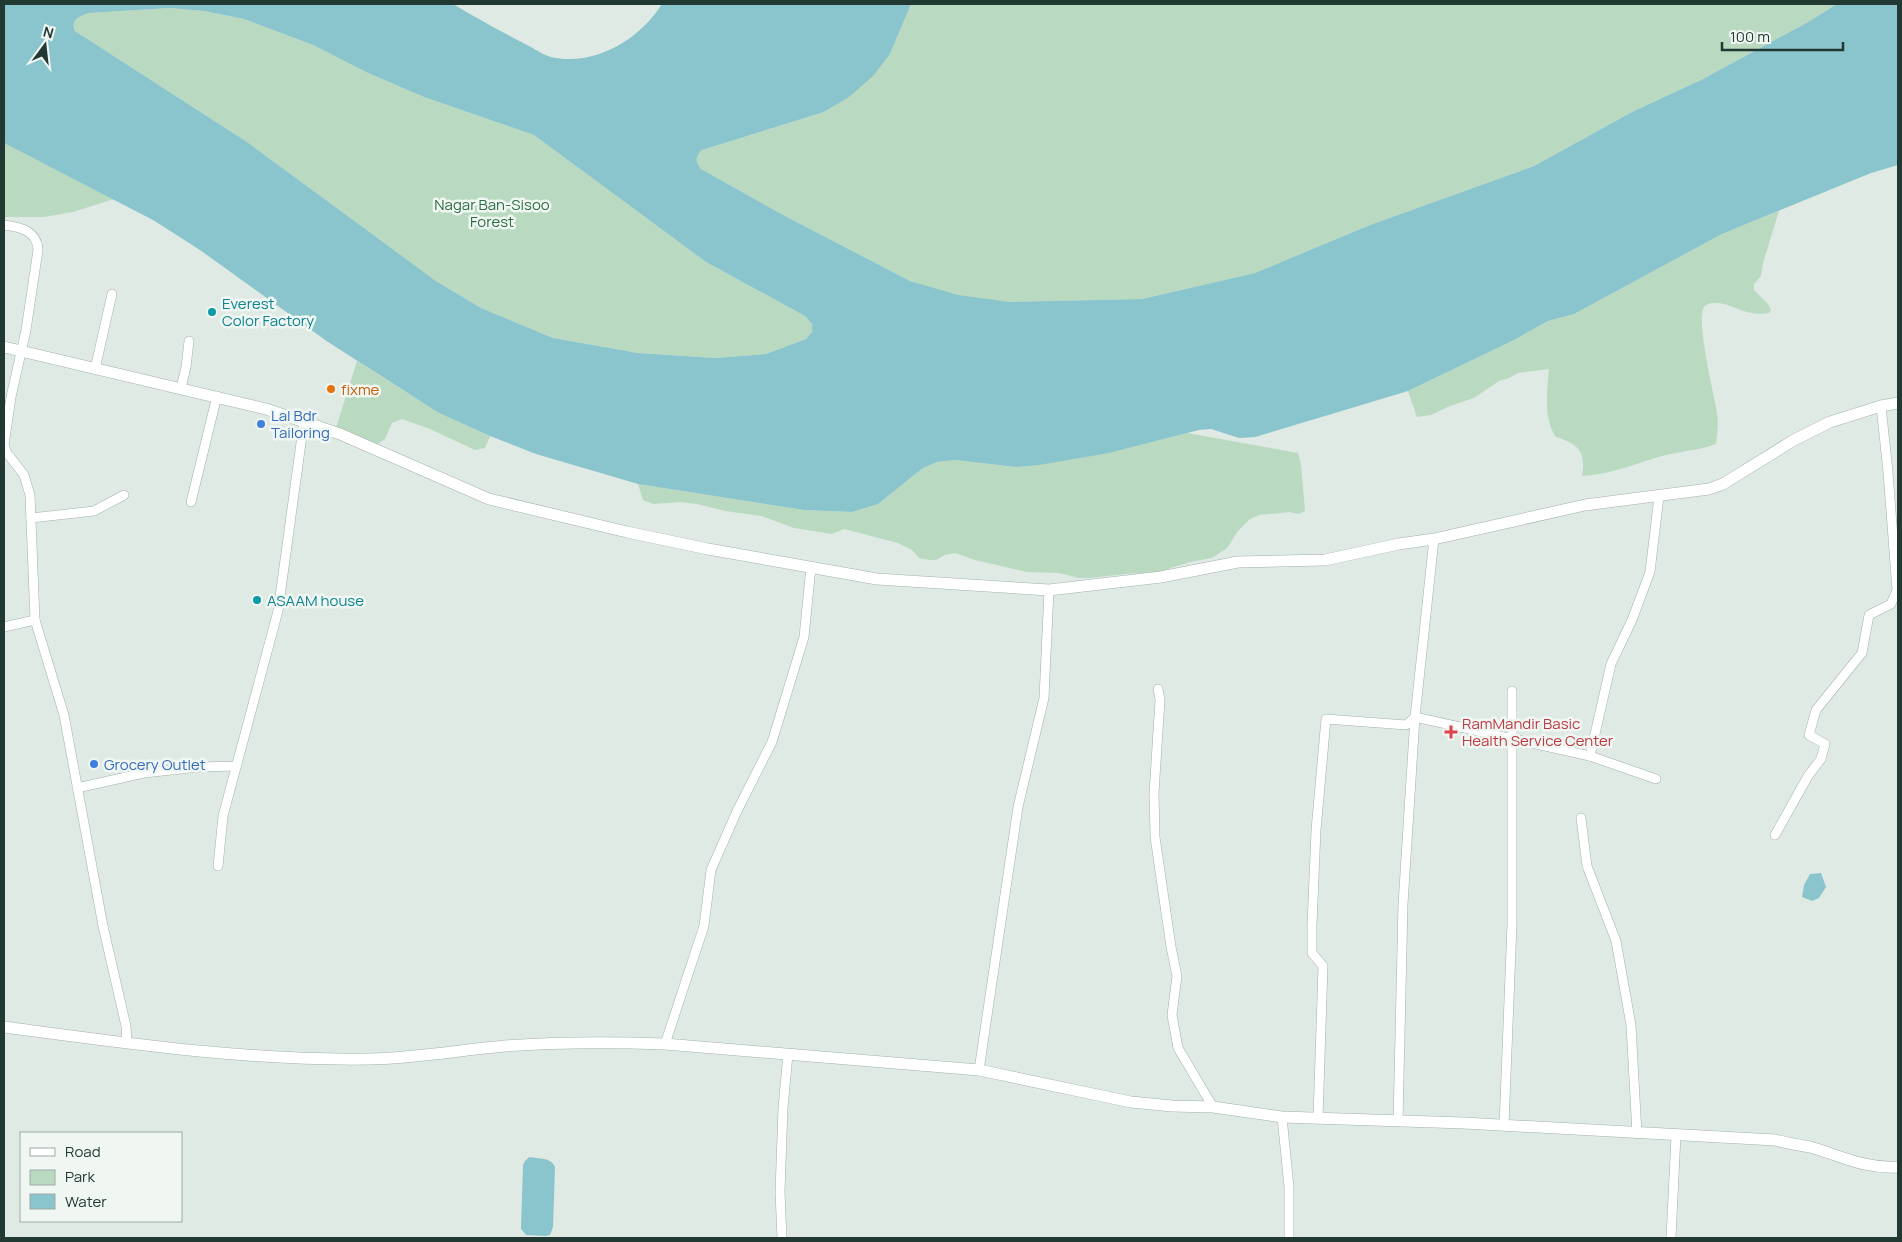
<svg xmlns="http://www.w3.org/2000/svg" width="1902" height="1242" font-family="Manrope,sans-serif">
<rect width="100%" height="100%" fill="#dfeae5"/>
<g fill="#b9dac1">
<path d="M911,4H1837L1808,22L1703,79L1632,112L1534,166L1370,225L1255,273L1142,299L1010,302L958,296L910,281L785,216L701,169C695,162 695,156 702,150L824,112L849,97L890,54Z"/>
<path d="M170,8L204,11L244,19L313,45L368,73L424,97L534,135L706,262L805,316L812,324V332L806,339L766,354L715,358L638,353L553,338L481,308L436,281L247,142L75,31C70,20 79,16 89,13Z"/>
<polygon points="4,143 114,199 73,212 44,217 4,217"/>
<path d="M1779,211L1763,263L1761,276L1754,284V290L1768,304L1771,310L1769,313C1762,314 1754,314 1747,312C1735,309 1718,298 1706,305C1693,312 1715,398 1717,413C1719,423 1717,434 1716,444C1700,450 1683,451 1666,455C1639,462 1611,475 1582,476C1586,452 1579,444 1556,437C1543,419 1547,390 1549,369L1518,373L1509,378L1499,381L1474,398L1450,406L1431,415L1417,417L1408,391L1512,341L1548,321L1574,314L1722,234Z"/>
<polygon points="357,361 439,413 490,436 485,448 475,450 430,429 402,419 392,423 385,439 376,445 336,428"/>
<polygon points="1187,433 1298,453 1301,465 1305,511 1299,514 1289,512 1259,515 1250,519 1238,531 1227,548 1212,558 1190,562 1158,572 1125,574 1090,578 1079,578 1059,573 1027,572 975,560 955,553 945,555 936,560 930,560 919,558 912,550 898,543 844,529 832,534 794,528 761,516 725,511 697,504 680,502 653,504 643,500 638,484 804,510 852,512 878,504 923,468 937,462 955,460 1016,467 1109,453"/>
</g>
<g fill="#8ac4cc" fill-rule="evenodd">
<path d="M4,4H453C478,19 502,32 527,45C535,49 543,55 551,57C595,67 640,39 662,4H911L890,54L873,76L849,97L824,112L702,150C695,156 695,162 701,169L785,216L910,281L958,295L1010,302L1142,299L1255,273L1370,225L1534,166L1632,112L1703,79L1808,22L1837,4H1898V165L1871,173L1722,234L1574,314L1548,321L1512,341L1408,391L1255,437L1239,438L1211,429L1199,430L1109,453L1039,465L1016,467L955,460L937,462L923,468L878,504L852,512L804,510L638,484L536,454L490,436L439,413L328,342L200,250L153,220L4,143ZM170,8L204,11L244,19L313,45L368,73L424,97L534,135L706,262L805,316L812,324V332L806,339L766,354L715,358L638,353L553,338L481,308L436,281L247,142L75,31C70,20 79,16 89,13Z"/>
<polygon points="1821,873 1826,887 1819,898 1812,901 1802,897 1804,885 1810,874"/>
<path d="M529,1157C539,1159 551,1157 555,1167L553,1227L550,1235L545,1236L526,1235L521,1229L523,1165L525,1161Z"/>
</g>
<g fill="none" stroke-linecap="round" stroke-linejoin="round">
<g stroke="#a2b1ac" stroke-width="10">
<g id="minor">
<path d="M4,225C21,227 37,231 38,250L26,330L11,397L4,445L7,453L24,475L30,495L35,620L64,715L103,926L126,1026L127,1043"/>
<polyline points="95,369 112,294"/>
<polyline points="181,388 186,367 189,341"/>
<polyline points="191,502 217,396"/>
<polyline points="31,518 94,511 124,495"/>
<polyline points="1434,539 1415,717 1590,756"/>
<polyline points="4,627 35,620"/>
<polyline points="1158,689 1160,700 1154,793 1155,837 1171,947 1177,976 1172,1015 1178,1048 1213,1107"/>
<polyline points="1656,779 1590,756 1611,664 1632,620 1650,572 1659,496"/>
<polyline points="77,788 144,773 199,767 236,766"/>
<polyline points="1581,818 1587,866 1616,941 1631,1025 1637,1134"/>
<polyline points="1775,835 1808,776 1821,759 1825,744 1809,735 1816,710 1862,653 1869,615 1891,604 1897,590 1888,472 1881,406"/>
<polyline points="218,866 223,816 278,611 304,421"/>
<polyline points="665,1044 704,926 711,870 737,811 772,742 804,637 811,567"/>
<polyline points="979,1070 1018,807 1044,698 1049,590"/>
<polyline points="1282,1117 1289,1187 1289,1238"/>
<polyline points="1318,1118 1323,966 1312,953 1312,925 1316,830 1326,719 1406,725 1415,717"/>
<polyline points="1398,1121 1403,904 1415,717"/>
<polyline points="1504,1126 1512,924 1512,691"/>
<polyline points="782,1238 780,1192 783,1108 788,1054"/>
<polyline points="1671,1238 1676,1135"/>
</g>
</g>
<g stroke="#a2b1ac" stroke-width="12">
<g id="tertiary">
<polyline points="4,347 266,409 340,434 489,499 627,532 708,549 877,579 1049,590 1161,577 1238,562 1325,560 1399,544 1434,539 1585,505 1709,489 1723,484 1794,440 1830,422 1881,406 1898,403"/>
<path d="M4,1027C125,1043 247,1061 370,1059C415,1058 460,1050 505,1046C558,1042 612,1042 665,1044L979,1070L1131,1102L1172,1106L1213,1107L1282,1117L1464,1123L1775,1140C1787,1143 1798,1145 1810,1147C1842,1156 1864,1169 1898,1167"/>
</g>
</g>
<use href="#minor" stroke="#fff" stroke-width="9"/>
<use href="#tertiary" stroke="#fff" stroke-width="11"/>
</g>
<g fill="#0f9aa8" stroke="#f0f7f3" stroke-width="2">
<circle cx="212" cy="312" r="5"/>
<circle cx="257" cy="600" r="5"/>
</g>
<circle fill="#e8710a" stroke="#f0f7f3" stroke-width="2" cx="331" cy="389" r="5"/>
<g fill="#3f7fe0" stroke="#f0f7f3" stroke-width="2">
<circle cx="261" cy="424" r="5"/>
<circle cx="94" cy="764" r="5"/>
</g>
<path fill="#e0444e" stroke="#f0f7f3" stroke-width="2" d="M1448.5 724.5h5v5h5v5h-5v5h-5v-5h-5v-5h5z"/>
<g text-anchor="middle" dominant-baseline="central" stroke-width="5" stroke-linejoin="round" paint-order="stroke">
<g font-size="15" fill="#2e6d45" stroke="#f0f7f3">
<text x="492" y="204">Nagar Ban-Sisoo<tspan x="492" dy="17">Forest</tspan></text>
</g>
<g font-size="15" fill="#0d838f" stroke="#f0f7f3" text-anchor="start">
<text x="222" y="303">Everest<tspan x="222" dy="17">Color Factory</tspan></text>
<text x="267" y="600">ASAAM house</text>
</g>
<g font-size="15" fill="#c56008" stroke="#f0f7f3" text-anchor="start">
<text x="341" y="389">fixme</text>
</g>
<g font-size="15" fill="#366cbe" stroke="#f0f7f3" text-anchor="start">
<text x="271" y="415">Lal Bdr<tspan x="271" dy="17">Tailoring</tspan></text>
<text x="104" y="764">Grocery Outlet</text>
</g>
<g font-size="15" fill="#be3a42" stroke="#f0f7f3" text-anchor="start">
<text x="1462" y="723">RamMandir Basic<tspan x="1462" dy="17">Health Service Center</tspan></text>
</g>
</g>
<rect width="1902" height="1242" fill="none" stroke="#213932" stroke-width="10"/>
<rect x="20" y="1132" width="162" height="90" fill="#f0f7f3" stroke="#9daba6"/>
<rect x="30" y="1148" width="25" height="8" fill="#ffffff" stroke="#9daba6"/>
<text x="65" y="1157" font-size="15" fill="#213932">Road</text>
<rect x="30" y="1170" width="25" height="15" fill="#b9dac1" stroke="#9daba6"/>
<text x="65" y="1182" font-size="15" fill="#213932">Park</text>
<rect x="30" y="1194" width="25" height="15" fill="#8ac4cc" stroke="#9daba6"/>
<text x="65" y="1207" font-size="15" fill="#213932">Water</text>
<g transform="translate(45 45) rotate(15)" stroke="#f0f7f3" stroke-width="4" paint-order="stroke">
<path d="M0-4L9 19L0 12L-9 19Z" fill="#213932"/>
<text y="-8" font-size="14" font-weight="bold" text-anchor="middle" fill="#213932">N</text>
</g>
<path d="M1722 42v8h121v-8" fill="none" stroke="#213932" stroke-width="2.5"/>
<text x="1730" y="42" font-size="15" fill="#213932" stroke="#f0f7f3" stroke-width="4" paint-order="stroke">100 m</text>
</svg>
